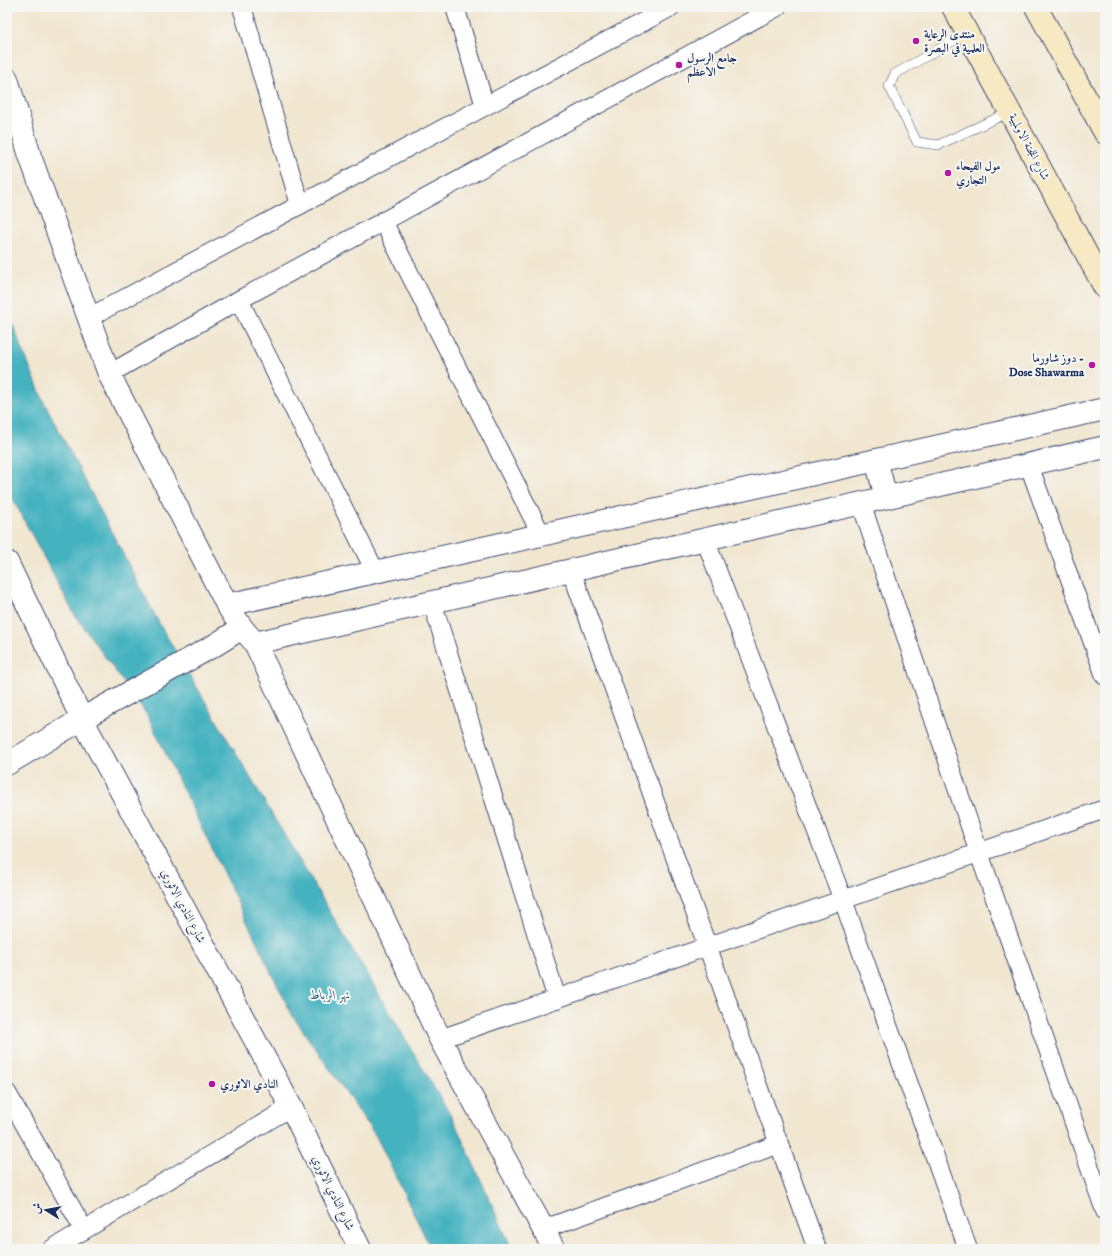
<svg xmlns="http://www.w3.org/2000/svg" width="1112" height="1256" font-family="'IM FELL DW Pica',Amiri,serif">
<rect width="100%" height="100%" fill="#f6f6f2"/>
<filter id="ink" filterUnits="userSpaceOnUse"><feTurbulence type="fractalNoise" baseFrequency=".025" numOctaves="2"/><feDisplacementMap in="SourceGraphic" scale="8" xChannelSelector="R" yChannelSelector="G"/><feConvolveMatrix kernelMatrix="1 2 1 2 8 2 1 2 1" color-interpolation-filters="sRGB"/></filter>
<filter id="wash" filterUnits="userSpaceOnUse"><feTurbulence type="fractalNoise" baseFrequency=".012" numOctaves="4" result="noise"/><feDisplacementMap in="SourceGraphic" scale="16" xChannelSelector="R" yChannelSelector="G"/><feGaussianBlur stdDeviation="0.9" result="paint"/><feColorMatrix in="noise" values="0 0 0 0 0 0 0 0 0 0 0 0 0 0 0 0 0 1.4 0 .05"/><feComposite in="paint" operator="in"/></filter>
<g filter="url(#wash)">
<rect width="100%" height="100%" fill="#f1e6d0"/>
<polygon fill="#44b2c0" stroke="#30708f" points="7,311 44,402 160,625 454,1121 512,1249 431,1249 376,1136 292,1015 147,715 74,614 7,488"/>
</g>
<g filter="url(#ink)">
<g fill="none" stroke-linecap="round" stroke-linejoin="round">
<g stroke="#3b4a6f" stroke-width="10">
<polyline id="service" points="967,33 895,74 889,86 917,142 938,145 1010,112"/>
</g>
<g stroke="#3b4a6f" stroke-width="20">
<g id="minor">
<polyline points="242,7 300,205"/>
<polyline points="455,7 485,106"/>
<polyline points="383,221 542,536"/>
<polyline points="239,300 376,573"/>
<polyline points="88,318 671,7"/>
<polyline points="109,374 239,300 777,7"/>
<polyline points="1029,465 1105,676"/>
<polyline points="861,503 979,853 1105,1211"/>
<polyline points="705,539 843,900 968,1249"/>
<polyline points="571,570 817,1249"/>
<polyline points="432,602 557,999"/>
<polyline points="440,1039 1105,809"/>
<polyline points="7,1093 84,1230"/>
<polyline points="544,1229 779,1144"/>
<polyline points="52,1249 291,1107"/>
</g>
</g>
<g stroke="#3b4a6f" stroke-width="24">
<g id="tertiary">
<polyline points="7,79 30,156 109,374 227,605 242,628 255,643 440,1039 554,1249"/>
<polyline points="876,460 886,497"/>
<polyline points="7,562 82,719 291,1107 360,1249"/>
<polyline points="227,605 1105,409"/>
<polyline points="255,643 1105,447"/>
<polyline points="7,764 89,715 215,645 242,628"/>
</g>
</g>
<g stroke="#3b4a6f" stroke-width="24">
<g id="secondary">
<polyline points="953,7 1105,288"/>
<polyline points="1036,7 1105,133"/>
</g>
</g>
<use href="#service" stroke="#fff" stroke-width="9"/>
<use href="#minor" stroke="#fff" stroke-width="18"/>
<use href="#tertiary" stroke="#fff" stroke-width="22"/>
<use href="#secondary" stroke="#f7e9c3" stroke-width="22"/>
</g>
</g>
<g fill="#b5179e" stroke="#f6f6f2" stroke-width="1.5">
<circle cx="916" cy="41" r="4"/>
<circle cx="679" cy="65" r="4"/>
<circle cx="948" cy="173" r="4"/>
<circle cx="1092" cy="365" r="4"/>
<circle cx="212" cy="1084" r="4"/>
</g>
<g text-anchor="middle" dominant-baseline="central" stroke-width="4" stroke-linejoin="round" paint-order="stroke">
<g font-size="12" font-weight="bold" fill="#1b2f5e" stroke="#f6f6f2" text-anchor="start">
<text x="924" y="34">منتدى الرعاية<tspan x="924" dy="14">العلمية في البصرة</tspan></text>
<text x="687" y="58">جامع الرسول<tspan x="687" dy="14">الاعظم</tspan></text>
<text x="956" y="166">مول الفيحاء<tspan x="956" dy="14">التجاري</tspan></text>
<text x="1084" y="358" text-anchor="end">دوز شاورما -<tspan x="1084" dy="14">Dose Shawarma</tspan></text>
<text x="220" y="1084">النادي الاثوري</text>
</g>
<g font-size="12" fill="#1b2f5e" stroke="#f6f6f2">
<text transform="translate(1029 147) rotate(62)">شارع اللجنة الاولمبية</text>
<text transform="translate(183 906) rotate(62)">شارع النادي الاثوري</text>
<text transform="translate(333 1193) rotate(64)">شارع النادي الاثوري</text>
</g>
<g font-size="13" font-style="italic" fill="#295d80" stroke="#f6f6f2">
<text x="330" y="995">نهر الرباط</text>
</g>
</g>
<rect width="1112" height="1256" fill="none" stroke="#f6f6f2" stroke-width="24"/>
<g transform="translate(46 1210) rotate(281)" stroke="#f6f6f2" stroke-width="3" paint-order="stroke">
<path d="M0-3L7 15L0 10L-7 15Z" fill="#1b2f5e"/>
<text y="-6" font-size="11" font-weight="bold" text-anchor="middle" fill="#1b2f5e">ش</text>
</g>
</svg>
